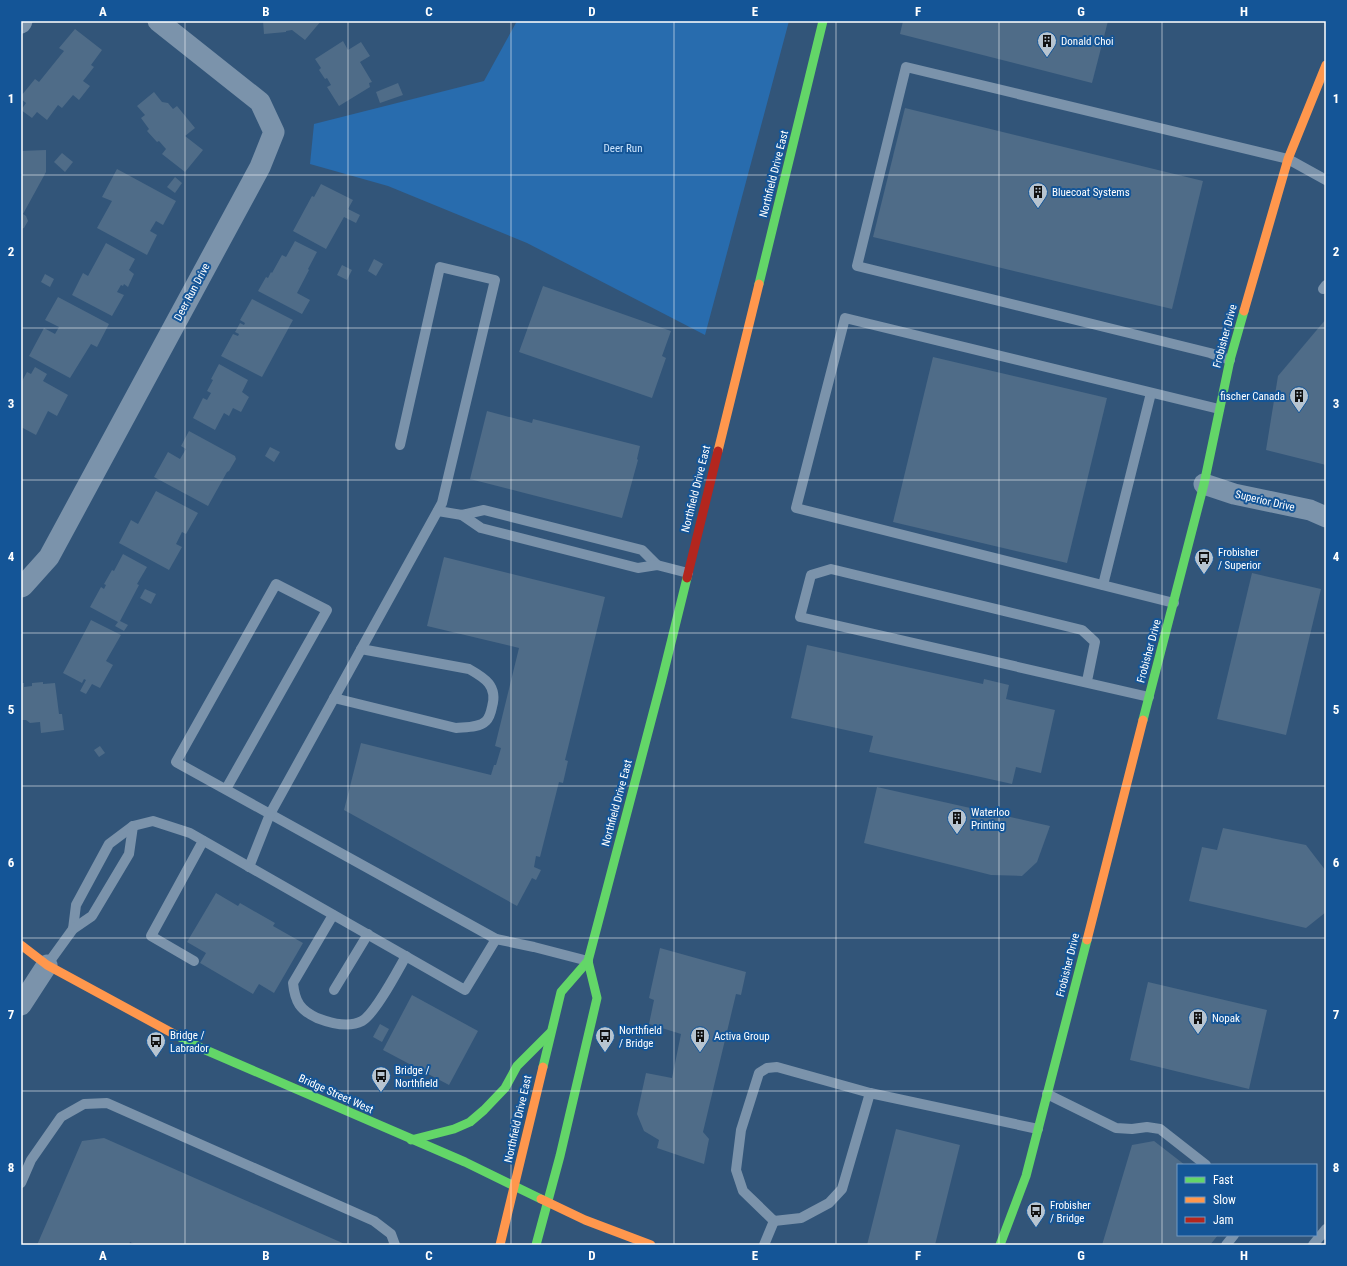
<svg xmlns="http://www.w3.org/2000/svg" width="1347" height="1266" font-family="'Roboto Condensed',sans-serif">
<rect width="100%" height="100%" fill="#325579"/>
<polygon fill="#286cae" points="517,21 789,21 705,335 527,243 388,186 310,164 314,124 484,81"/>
<g fill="#4f6c88">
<polygon points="263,21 321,21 305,40 292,30 286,31 286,32 264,34"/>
<polygon points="903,21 1108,21 1092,83 900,34"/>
<polygon points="75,29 102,50 91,65 94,67 83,81 90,86 79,100 73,95 62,108 58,105 47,120 37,112 32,118 21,110 26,103 21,99 21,96 35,79 39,82 64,51 59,48"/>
<polygon points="343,41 348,50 361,42 370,56 360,62 372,82 369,83 370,87 339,106 327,87 331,85 327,78 325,79 319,70 321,68 315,59"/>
<polygon points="398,83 403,95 380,103 376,92"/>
<polygon points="154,92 162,102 168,103 173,109 177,106 195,128 185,136 203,150 185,172 162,154 166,149 159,141 157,142 147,131 149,129 141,118 145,115 137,106"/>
<polygon points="905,108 1203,181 1172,309 873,237"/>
<polygon points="46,150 46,172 23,214 26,216 28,221 24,228 21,229 21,151"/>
<polygon points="62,153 73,162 65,172 54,162"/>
<polygon points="117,169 176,201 163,225 156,221 150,231 157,235 147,255 97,228 112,201 102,197"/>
<polygon points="175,177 182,183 175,193 167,187"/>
<polygon points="321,184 353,200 348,209 360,215 356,223 344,217 326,249 293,231 312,196 314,197"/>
<polygon points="295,241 317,252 308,269 309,270 297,293 310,300 302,314 258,291 266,277 268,278 271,272 272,273 282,255 286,257"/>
<polygon points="106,243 135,259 129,270 134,274 128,287 124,284 123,286 121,285 117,292 124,295 112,316 72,295 83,273 88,276"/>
<polygon points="374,259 383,264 376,276 368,271"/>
<polygon points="342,265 352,270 347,280 337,275"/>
<polygon points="45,274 54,279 50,287 41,282"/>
<polygon points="543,286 671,331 662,356 666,358 652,398 519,352"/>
<polygon points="58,297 109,324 97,347 91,344 70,378 29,356 44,328 55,334 59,327 45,320"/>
<polygon points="252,299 293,320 262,377 221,356 233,334 238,336 239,334 235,332 240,323 244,325 245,323 240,320"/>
<polygon points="1326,319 1326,465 1266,450 1278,376"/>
<polygon points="933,357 1107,398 1067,563 893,522"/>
<polygon points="219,364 248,380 242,392 249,397 241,412 233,408 229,416 224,413 215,430 193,418 203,398 207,400 211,393 207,391 213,380 211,379"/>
<polygon points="35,367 47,374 43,381 68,395 57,416 48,411 36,435 21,427 21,383 27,372 31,374"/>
<polygon points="487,411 532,423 533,419 640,446 637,459 638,460 622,518 470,479"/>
<polygon points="189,431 235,456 236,459 229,471 227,472 208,506 154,477 168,452 180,459 186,449 181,446"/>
<polygon points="270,447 280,452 274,462 265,456"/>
<polygon points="156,491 198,513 186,534 182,532 176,544 182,547 169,570 119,543 131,520 138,524"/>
<polygon points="123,554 147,567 137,584 139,585 120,621 128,625 124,631 115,626 118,622 90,607 101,587 104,589 106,585 104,584 112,570 114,571"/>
<polygon points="444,557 605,597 565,760 568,761 563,783 559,782 540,857 536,856 534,867 541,870 536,880 532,878 517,906 344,810 361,743 491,775 494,765 496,765 501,748 495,746 519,648 427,626"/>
<polygon points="1252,573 1321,589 1286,735 1217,719"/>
<polygon points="145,589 156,594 151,604 140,598"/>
<polygon points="91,620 121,635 106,661 113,665 100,688 92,684 86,694 80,691 86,680 84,679 82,683 63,673"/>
<polygon points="807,645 983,684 984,679 1009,685 1006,699 1055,710 1041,773 1016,767 1012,784 869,752 873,736 791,718"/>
<polygon points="43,682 43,684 55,683 59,714 62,714 64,730 41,733 40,722 30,723 26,720 21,720 21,683 24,683 24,687 32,686 32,683"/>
<polygon points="100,746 105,753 99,757 94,750"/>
<polygon points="877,787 1050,826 1037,862 1022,876 991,875 864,843"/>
<polygon points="1223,828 1306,845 1326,871 1326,912 1306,928 1189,901 1202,847 1217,850"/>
<polygon points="216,893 238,906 240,903 275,923 273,926 303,943 274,993 259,984 253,994 200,963 206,953 187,942"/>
<polygon points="660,948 746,972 741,995 736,994 703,1132 709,1139 704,1164 657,1148 659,1140 644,1131 637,1114 646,1073 672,1078 681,1034 649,1024 654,1000 649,998"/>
<polygon points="1148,982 1267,1010 1249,1089 1130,1060"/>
<polygon points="412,995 478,1031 449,1085 383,1050"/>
<polygon points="380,1024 389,1029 382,1042 373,1037"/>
<polygon points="896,1129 960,1145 935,1245 867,1245"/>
<polygon points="104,1138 347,1245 136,1245 130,1242 129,1245 37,1245 82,1141"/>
<polygon points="1154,1141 1185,1165 1178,1165 1178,1235 1218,1235 1210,1245 1102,1245 1132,1145"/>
</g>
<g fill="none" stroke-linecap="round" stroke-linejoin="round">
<g stroke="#7b93ab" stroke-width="10">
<polyline points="1323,289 1326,285"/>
<polyline points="1230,360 1210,353 857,266 906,67 1288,159 1326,180"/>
<polyline points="438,511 462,515 484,510 642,550 657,565"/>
<polyline points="462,515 481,528 638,568 657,565 688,573"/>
<polyline points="1103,585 1151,393"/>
<polyline points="1174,603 796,508 845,318 1219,409"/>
<polyline points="1087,681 1095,642 1082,630 831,569 811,575 800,617 1149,697"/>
<path d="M334,698L456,728C465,727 479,728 486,721C489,718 491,712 492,707C498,686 485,678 469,669L361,649"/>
<polyline points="226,789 327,610 276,584 176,762 496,939 534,947 588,961"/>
<polyline points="249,867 270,814 442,503 495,280 440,267 400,445"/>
<path d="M333,915L293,983C295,1002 300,1010 317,1018C330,1023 349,1028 362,1021C375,1014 398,970 406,956"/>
<polyline points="73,929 76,905 109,844 133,826 153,821 190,833 465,990 496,939"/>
<polyline points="194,961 151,936 203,841"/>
<polyline points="47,965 73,929 92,916 129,854 133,826"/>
<polyline points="334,990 368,934"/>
<polygon points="777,1067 870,1093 842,1189 829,1203 801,1218 774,1221 743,1191 736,1170 741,1130 759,1073 767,1068"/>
<polyline points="870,1093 1038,1129"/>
<polyline points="1047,1094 1116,1128 1132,1129 1147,1127 1160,1129 1206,1165"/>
<polyline points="21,1183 31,1160 61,1117 84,1104 107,1103 374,1221 391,1234 395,1245"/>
<polyline points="764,1245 774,1221"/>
<polyline points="1226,1245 1234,1235"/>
<polyline points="1313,1245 1326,1229"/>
</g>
<g stroke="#7b93ab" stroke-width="21">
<polyline points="21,23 22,21"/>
<polyline points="1204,484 1234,494 1310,510 1326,517"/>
<polyline points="21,587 23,586 49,557 260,167 274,132 260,102 158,21"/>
<polyline points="21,1005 47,965"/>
</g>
<g stroke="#63d668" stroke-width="9">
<polyline points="759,284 823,21"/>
<polyline points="1143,720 1204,484 1230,360 1244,311"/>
<polyline points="174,1034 201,1048 465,1162 541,1199"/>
<polyline points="543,1067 561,992 588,961 661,683 687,578"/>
<polyline points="411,1140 454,1129 470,1122 484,1110 505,1088 517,1066 550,1033"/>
<polyline points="536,1245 560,1156 597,998 588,961"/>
<polyline points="1000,1245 1026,1176 1087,940"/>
</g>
<g stroke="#ff974d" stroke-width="9">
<polyline points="1244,311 1288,159 1326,65"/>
<polyline points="718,451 759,284"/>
<polyline points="1087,940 1143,720"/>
<polyline points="21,945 47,965 174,1034"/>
<polyline points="541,1199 585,1220 651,1245"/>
<polyline points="500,1245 543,1067"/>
</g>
<polyline stroke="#b3261e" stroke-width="9" points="687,578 718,451"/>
</g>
<path fill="none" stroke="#fff" stroke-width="1" stroke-opacity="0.55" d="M185,21V1245M348,21V1245M511,21V1245M674,21V1245M836,21V1245M999,21V1245M1162,21V1245M21,175H1326M21,328H1326M21,480H1326M21,633H1326M21,786H1326M21,938H1326M21,1091H1326"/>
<defs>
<g id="building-pin" transform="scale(1)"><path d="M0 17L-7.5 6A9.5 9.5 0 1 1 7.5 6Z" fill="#b7c4d0" stroke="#145597"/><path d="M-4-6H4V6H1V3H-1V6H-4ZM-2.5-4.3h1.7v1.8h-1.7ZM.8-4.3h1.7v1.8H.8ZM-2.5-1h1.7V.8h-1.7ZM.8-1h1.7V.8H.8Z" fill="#111"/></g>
<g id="bus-pin" transform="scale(1)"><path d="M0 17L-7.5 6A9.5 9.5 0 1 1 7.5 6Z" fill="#b7c4d0" stroke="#145597"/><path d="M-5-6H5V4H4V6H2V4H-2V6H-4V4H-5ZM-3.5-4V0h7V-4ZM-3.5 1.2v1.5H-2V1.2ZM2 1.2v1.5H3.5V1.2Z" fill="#111"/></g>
</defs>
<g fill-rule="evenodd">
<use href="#building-pin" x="1047" y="41"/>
<use href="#building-pin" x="1038" y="192"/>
<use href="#building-pin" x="1299" y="396"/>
<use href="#bus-pin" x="1204" y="558"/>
<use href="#building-pin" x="957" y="818"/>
<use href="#building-pin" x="1198" y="1018"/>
<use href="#bus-pin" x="605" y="1036"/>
<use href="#building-pin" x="700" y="1036"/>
<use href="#bus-pin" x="156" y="1041"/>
<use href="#bus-pin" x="381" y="1076"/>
<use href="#bus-pin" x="1036" y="1211"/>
</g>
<g text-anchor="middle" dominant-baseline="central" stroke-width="4" stroke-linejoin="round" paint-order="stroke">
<g font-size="11" fill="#fff" stroke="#145597" text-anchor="start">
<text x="1061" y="41">Donald Choi</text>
<text x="1052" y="192">Bluecoat Systems</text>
<text x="1285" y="396" text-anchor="end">fischer Canada</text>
<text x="1218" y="552">Frobisher<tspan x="1218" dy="13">/ Superior</tspan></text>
<text x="971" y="812">Waterloo<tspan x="971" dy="13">Printing</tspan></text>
<text x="1212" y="1018">Nopak</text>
<text x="619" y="1030">Northfield<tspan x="619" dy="13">/ Bridge</tspan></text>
<text x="170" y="1035">Bridge /<tspan x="170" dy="13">Labrador</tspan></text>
<text x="714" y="1036">Activa Group</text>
<text x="395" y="1070">Bridge /<tspan x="395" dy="13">Northfield</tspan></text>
<text x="1050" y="1205">Frobisher<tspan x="1050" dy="13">/ Bridge</tspan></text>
</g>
<g font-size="11" fill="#cde5fd" stroke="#145597">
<text x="623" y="148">Deer Run</text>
</g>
<g font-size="11" fill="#fff" stroke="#145597">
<text transform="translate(774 174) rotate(-76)">Northfield Drive East</text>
<text transform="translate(192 292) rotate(-62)">Deer Run Drive</text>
<text transform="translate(1225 336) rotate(-75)">Frobisher Drive</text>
<text transform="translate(696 489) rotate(-76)">Northfield Drive East</text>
<text transform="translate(1265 501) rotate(13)">Superior Drive</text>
<text transform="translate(1149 651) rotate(-75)">Frobisher Drive</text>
<text transform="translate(617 803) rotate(-75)">Northfield Drive East</text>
<text transform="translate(1068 965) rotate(-76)">Frobisher Drive</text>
<text transform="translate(336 1094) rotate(24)">Bridge Street West</text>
<text transform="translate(518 1119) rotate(-77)">Northfield Drive East</text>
</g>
</g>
<rect width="1347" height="1266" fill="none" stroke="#145597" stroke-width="44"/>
<rect x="1177" y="1164" width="140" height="72" fill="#145597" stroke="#7299c1"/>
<rect x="1185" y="1177" width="20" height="6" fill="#63d668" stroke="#7299c1"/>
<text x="1213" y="1184" font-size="12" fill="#ffffff">Fast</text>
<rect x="1185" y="1197" width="20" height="6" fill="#ff974d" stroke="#7299c1"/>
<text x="1213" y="1204" font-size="12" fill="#ffffff">Slow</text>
<rect x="1185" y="1217" width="20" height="6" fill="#b3261e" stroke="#7299c1"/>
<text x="1213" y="1224" font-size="12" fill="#ffffff">Jam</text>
<rect x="22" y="22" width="1303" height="1222" fill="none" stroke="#fff" stroke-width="1.5"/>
<g font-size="13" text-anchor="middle" font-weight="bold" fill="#fff">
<text x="103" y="16">A</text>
<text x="266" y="16">B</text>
<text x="429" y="16">C</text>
<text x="592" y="16">D</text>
<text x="755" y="16">E</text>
<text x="918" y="16">F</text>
<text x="1081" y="16">G</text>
<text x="1244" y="16">H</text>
<text x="11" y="103">1</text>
<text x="1336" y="103">1</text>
<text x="11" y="256">2</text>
<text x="1336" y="256">2</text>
<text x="11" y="408">3</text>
<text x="1336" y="408">3</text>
<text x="11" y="561">4</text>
<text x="1336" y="561">4</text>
<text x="11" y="714">5</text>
<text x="1336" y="714">5</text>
<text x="11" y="867">6</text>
<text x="1336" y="867">6</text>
<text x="11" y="1019">7</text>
<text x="1336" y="1019">7</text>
<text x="11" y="1172">8</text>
<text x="1336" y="1172">8</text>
<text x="103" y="1260">A</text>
<text x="266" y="1260">B</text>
<text x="429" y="1260">C</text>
<text x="592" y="1260">D</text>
<text x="755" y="1260">E</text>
<text x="918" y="1260">F</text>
<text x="1081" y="1260">G</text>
<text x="1244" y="1260">H</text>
</g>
</svg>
